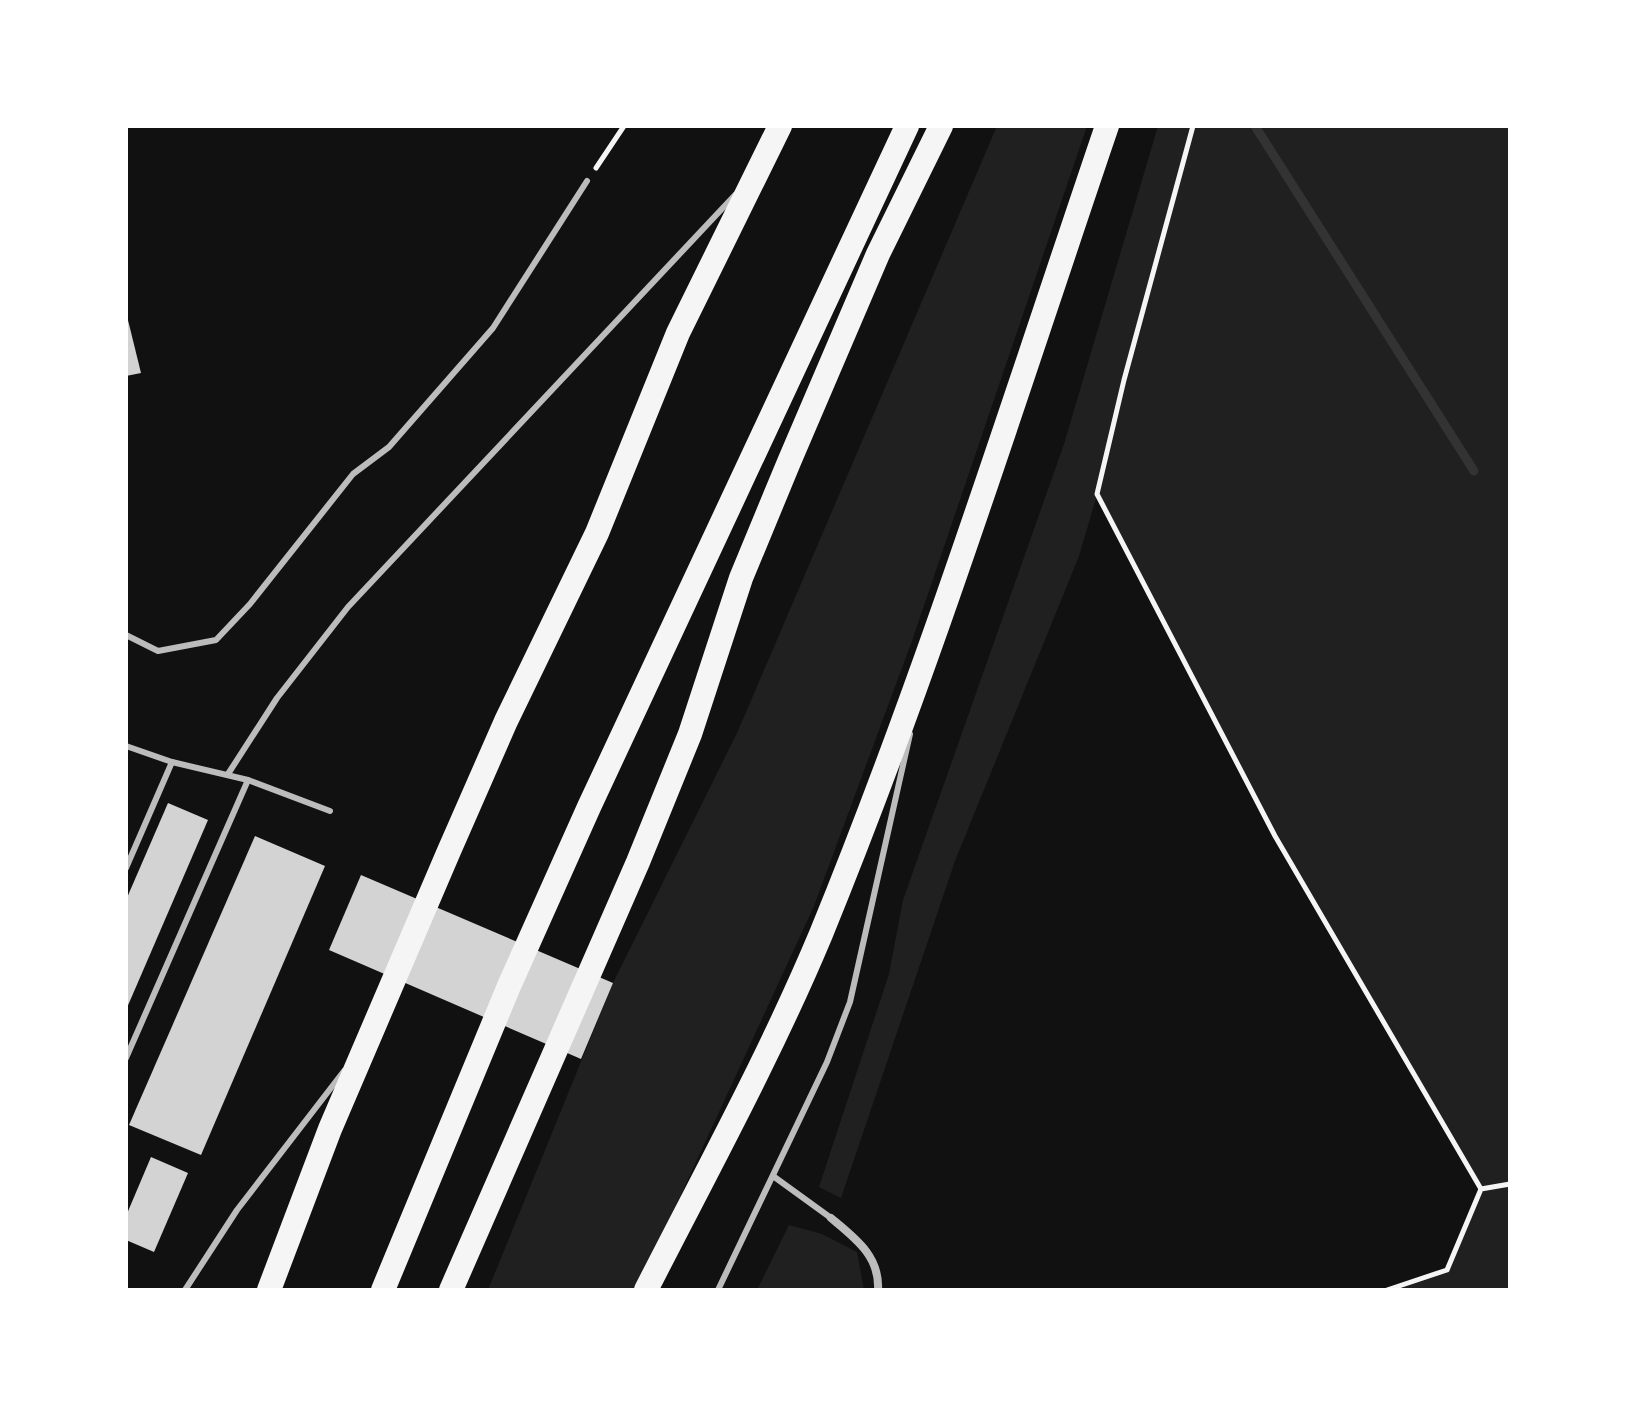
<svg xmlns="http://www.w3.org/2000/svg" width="1636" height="1416" font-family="Quicksand,sans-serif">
<rect width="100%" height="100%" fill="#111"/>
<g fill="#202020">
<polygon points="997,126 1087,126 913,638 814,906 637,1290 488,1290 613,983 737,733"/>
<polygon points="1158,126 1510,126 1510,1290 1387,1290 1447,1270 1481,1188 1275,836 1097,495 1079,556 955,861 841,1198 819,1187 889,974 903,900 1064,444"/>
<polygon points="789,1225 822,1234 857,1252 864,1290 757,1290"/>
</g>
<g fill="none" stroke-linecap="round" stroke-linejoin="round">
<polyline stroke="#333" stroke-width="9" points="1255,126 1474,471"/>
</g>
<g fill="#d3d3d3">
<polygon points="126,312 141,373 126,376"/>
<polygon points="168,803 208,820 126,1010 126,900"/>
<polygon points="255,836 325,866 201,1155 129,1125"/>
<polygon points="361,875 613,983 581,1059 329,950"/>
<polygon points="151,1157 188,1173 154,1252 126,1240 126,1216"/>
</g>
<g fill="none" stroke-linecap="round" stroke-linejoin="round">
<g stroke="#f5f5f5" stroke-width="5">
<polyline points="1193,126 1124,380 1097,494 1275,836 1481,1189"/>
<polyline points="596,168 624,126"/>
<polyline points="1387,1290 1447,1270 1481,1189 1510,1184"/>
</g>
<g stroke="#bcbcbc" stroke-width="6">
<polyline points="126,635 158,651 216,640 250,604 353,474 389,447 493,328 587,181"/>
<polyline points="126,746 172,762 248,780 330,811"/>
<polyline points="228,774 277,698 348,607 735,195"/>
<polyline points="126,868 172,762"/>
<polyline points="126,1058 248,780"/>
<polyline points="773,1176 831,1218"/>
<polyline points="185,1290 237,1210 344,1071"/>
<polyline points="718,1290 827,1062 850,1002 910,734"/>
</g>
<path stroke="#bcbcbc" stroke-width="8" d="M831,1218C855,1238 880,1256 878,1290"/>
<g stroke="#f5f5f5" stroke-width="24">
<polyline points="269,1290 330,1129 449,851 506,721 597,533 678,333 780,126"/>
<polyline points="383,1290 509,986 589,807 907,126"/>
<polyline points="451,1290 638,862 690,734 741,578 789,462 878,254 941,126"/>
<path d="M646,1290C706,1172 770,1056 821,934C929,670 1015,396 1107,126"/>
</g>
</g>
<rect width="1636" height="1416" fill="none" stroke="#ffffff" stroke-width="256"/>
</svg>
